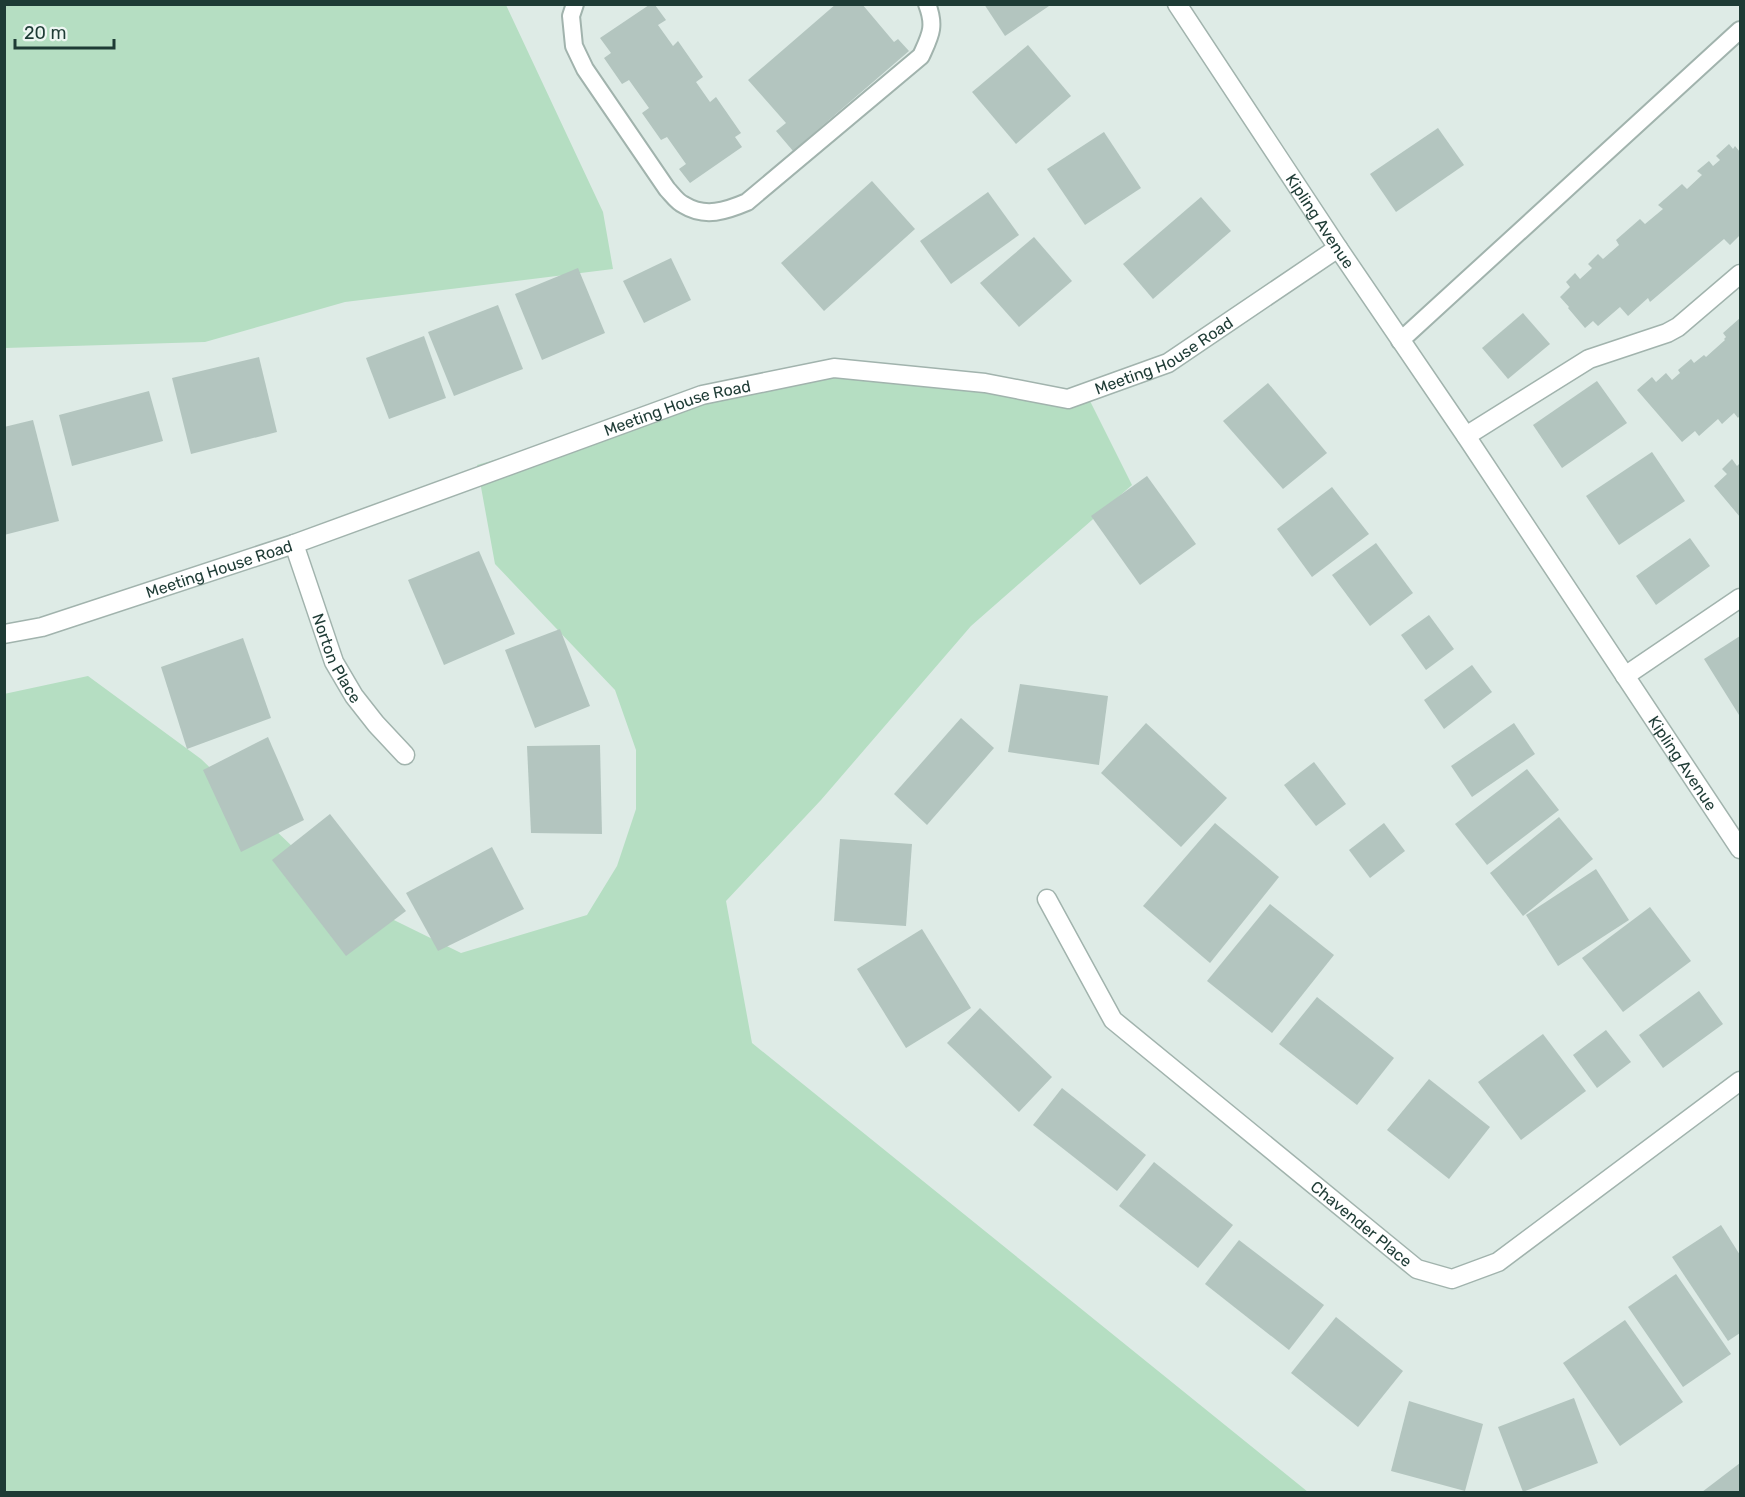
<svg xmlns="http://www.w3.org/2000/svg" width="1745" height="1497" font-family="Rubik,sans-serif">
<rect width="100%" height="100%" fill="#deebe6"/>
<g fill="#b5dec2">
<polygon points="4,5 506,5 603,212 613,269 345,302 205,342 5,348"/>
<polygon points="802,367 1087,395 1132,485 971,626 821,800 726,901 752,1043 1308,1492 5,1492 4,694 88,676 201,759 343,895 461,953 587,915 617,866 636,809 636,750 615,690 495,564 477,465 612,426"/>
</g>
<g fill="#b3c5bf">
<polygon points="836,4 862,4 894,42 898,39 909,51 793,151 776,131 786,123 748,80"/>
<polygon points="984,4 1052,4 1005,36"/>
<polygon points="649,5 655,5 666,20 658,25 673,46 678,41 703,77 696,82 710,102 716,97 741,133 735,137 742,147 690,183 679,169 686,164 667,137 661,140 642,113 649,108 629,80 622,84 604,58 611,53 600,38"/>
<polygon points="1028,45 1071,96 1016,144 972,92"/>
<polygon points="1438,128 1464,165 1396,212 1370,174"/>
<polygon points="1104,132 1141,188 1085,225 1047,169"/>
<polygon points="1729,144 1733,149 1735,146 1740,152 1740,235 1730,245 1724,239 1650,302 1648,298 1628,316 1620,307 1598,326 1593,321 1585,328 1568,308 1569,307 1560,297 1570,287 1566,282 1575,273 1580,279 1592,268 1588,264 1598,254 1603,259 1619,245 1616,240 1640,219 1645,224 1663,209 1658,205 1682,184 1687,189 1702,175 1697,171 1709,161 1713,166 1720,160 1716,156"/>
<polygon points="872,181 915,229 824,311 781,263"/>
<polygon points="988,192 1019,235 951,284 920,241"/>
<polygon points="1201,197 1231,231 1153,299 1123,264"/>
<polygon points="1034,237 1072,281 1019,327 980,283"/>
<polygon points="671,258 691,300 644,323 623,281"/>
<polygon points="578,268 605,333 542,360 515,294"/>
<polygon points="498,305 523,369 454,396 428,332"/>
<polygon points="1523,313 1550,344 1508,379 1482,348"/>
<polygon points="1740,318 1740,415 1738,418 1734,413 1722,424 1718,419 1699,436 1695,431 1682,442 1637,390 1652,377 1656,382 1666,373 1672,380 1680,373 1678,370 1691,359 1694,363 1704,355 1706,357 1725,340 1724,339 1726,337 1723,333"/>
<polygon points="424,336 446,398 389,419 366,358"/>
<polygon points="259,357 277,432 191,454 172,378"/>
<polygon points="1597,381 1627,423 1562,468 1533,425"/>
<polygon points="1268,383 1327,453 1283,489 1223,421"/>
<polygon points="149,391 163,441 72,466 59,415"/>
<polygon points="33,420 59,521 4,535 4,427"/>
<polygon points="1652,452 1685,501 1619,545 1586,496"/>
<polygon points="1732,459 1737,466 1740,463 1740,517 1714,486 1727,474 1722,469"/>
<polygon points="1147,476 1196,544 1140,585 1091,516"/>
<polygon points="1332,487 1369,534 1312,577 1277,529"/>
<polygon points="1690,538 1710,566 1656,605 1636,576"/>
<polygon points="1376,543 1413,593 1370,626 1332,575"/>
<polygon points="479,551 515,634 444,665 408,580"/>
<polygon points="1429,615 1454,649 1426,670 1401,635"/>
<polygon points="560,629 590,706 535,728 505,650"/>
<polygon points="1740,636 1740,714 1739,715 1704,659"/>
<polygon points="243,638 271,718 187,749 161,667"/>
<polygon points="1472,665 1492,692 1444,729 1424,700"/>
<polygon points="1020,684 1108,696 1099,765 1008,752"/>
<polygon points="961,718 994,748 927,825 894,794"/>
<polygon points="1146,723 1227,798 1181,847 1101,773"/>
<polygon points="1514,723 1535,754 1472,797 1451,766"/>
<polygon points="268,737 304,820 241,852 203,770"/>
<polygon points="600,745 602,834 531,833 527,746"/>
<polygon points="1314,762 1346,804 1316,826 1284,785"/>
<polygon points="1527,769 1559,810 1487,865 1455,824"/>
<polygon points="330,814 406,911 346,956 272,860"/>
<polygon points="1559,817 1593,859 1523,916 1490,873"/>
<polygon points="1215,823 1279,877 1210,963 1143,906"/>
<polygon points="1384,823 1405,851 1370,878 1349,850"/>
<polygon points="840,839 912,844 906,926 834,921"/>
<polygon points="492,847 524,909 438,951 406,893"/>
<polygon points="1596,869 1629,920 1558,966 1526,915"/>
<polygon points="1270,904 1334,955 1272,1033 1207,981"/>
<polygon points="1650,907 1691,961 1623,1012 1582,958"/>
<polygon points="922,929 971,1008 906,1048 857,969"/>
<polygon points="1699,991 1723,1024 1663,1068 1639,1035"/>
<polygon points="1317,997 1394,1058 1357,1105 1279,1044"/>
<polygon points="980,1008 1052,1077 1019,1112 947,1043"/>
<polygon points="1606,1030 1631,1062 1597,1088 1573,1055"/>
<polygon points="1543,1034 1586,1091 1521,1140 1478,1082"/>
<polygon points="1429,1079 1490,1127 1449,1179 1387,1130"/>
<polygon points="1062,1088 1146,1155 1117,1191 1033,1125"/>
<polygon points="1154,1162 1233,1225 1198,1268 1119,1206"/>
<polygon points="1721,1225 1740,1255 1740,1333 1728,1341 1672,1257"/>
<polygon points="1239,1240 1324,1305 1289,1350 1205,1284"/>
<polygon points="1676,1274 1731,1354 1683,1387 1628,1307"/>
<polygon points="1336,1317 1403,1371 1358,1427 1291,1373"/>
<polygon points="1625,1320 1683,1402 1620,1446 1563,1363"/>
<polygon points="1574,1398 1598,1463 1523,1492 1498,1427"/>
<polygon points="1409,1401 1483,1424 1465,1491 1391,1471"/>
<polygon points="1740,1463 1740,1492 1702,1492"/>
</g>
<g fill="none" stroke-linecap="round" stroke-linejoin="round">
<g stroke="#a1b3ad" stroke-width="20">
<g id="service">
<path d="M575,4L571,16L574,46L585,69L667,189C672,194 677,202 684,205C705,218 726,211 747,202L921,56C930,36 936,27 927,4"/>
<polyline points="1400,341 1740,30"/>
</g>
</g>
<g stroke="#a1b3ad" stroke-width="21">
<g id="minor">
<polyline points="1466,436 1589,359 1667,333 1678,327 1740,274"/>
<path id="s1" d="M294,544L334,662L354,696L376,724L405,755"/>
<path id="s2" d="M4,634L42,627L294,544L702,395L834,368L985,383L1068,399L1168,363L1338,248"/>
<polyline points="1625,676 1740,598"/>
<path id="s3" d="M1047,899L1113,1020L1417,1269L1452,1279L1498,1262L1740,1081"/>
</g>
</g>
<g stroke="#a1b3ad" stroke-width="21">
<g id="tertiary">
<path id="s4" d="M1177,4L1338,248L1466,436L1740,849"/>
</g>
</g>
<use href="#service" stroke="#fff" stroke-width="16"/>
<use href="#minor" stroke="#fff" stroke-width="18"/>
<use href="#tertiary" stroke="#fff" stroke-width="18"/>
</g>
<g text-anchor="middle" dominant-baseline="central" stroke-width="4.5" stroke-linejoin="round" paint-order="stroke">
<g font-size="16" fill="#1e3b35" stroke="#eef7f3">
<text stroke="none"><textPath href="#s4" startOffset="260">Kipling Avenue</textPath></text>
<text stroke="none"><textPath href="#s2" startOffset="1215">Meeting House Road</textPath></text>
<text stroke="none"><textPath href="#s2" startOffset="711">Meeting House Road</textPath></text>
<text stroke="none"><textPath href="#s2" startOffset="225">Meeting House Road</textPath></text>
<text stroke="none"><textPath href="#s1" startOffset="122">Norton Place</textPath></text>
<text stroke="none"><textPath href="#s4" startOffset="912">Kipling Avenue</textPath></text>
<text stroke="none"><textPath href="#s3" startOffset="459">Chavender Place</textPath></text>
</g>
</g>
<rect width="1745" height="1497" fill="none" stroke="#1e3b35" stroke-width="12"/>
<path d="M15 39v9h99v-9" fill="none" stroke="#1e3b35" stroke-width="3"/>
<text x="24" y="39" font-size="18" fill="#1e3b35" stroke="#eef7f3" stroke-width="4.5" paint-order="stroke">20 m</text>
</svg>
